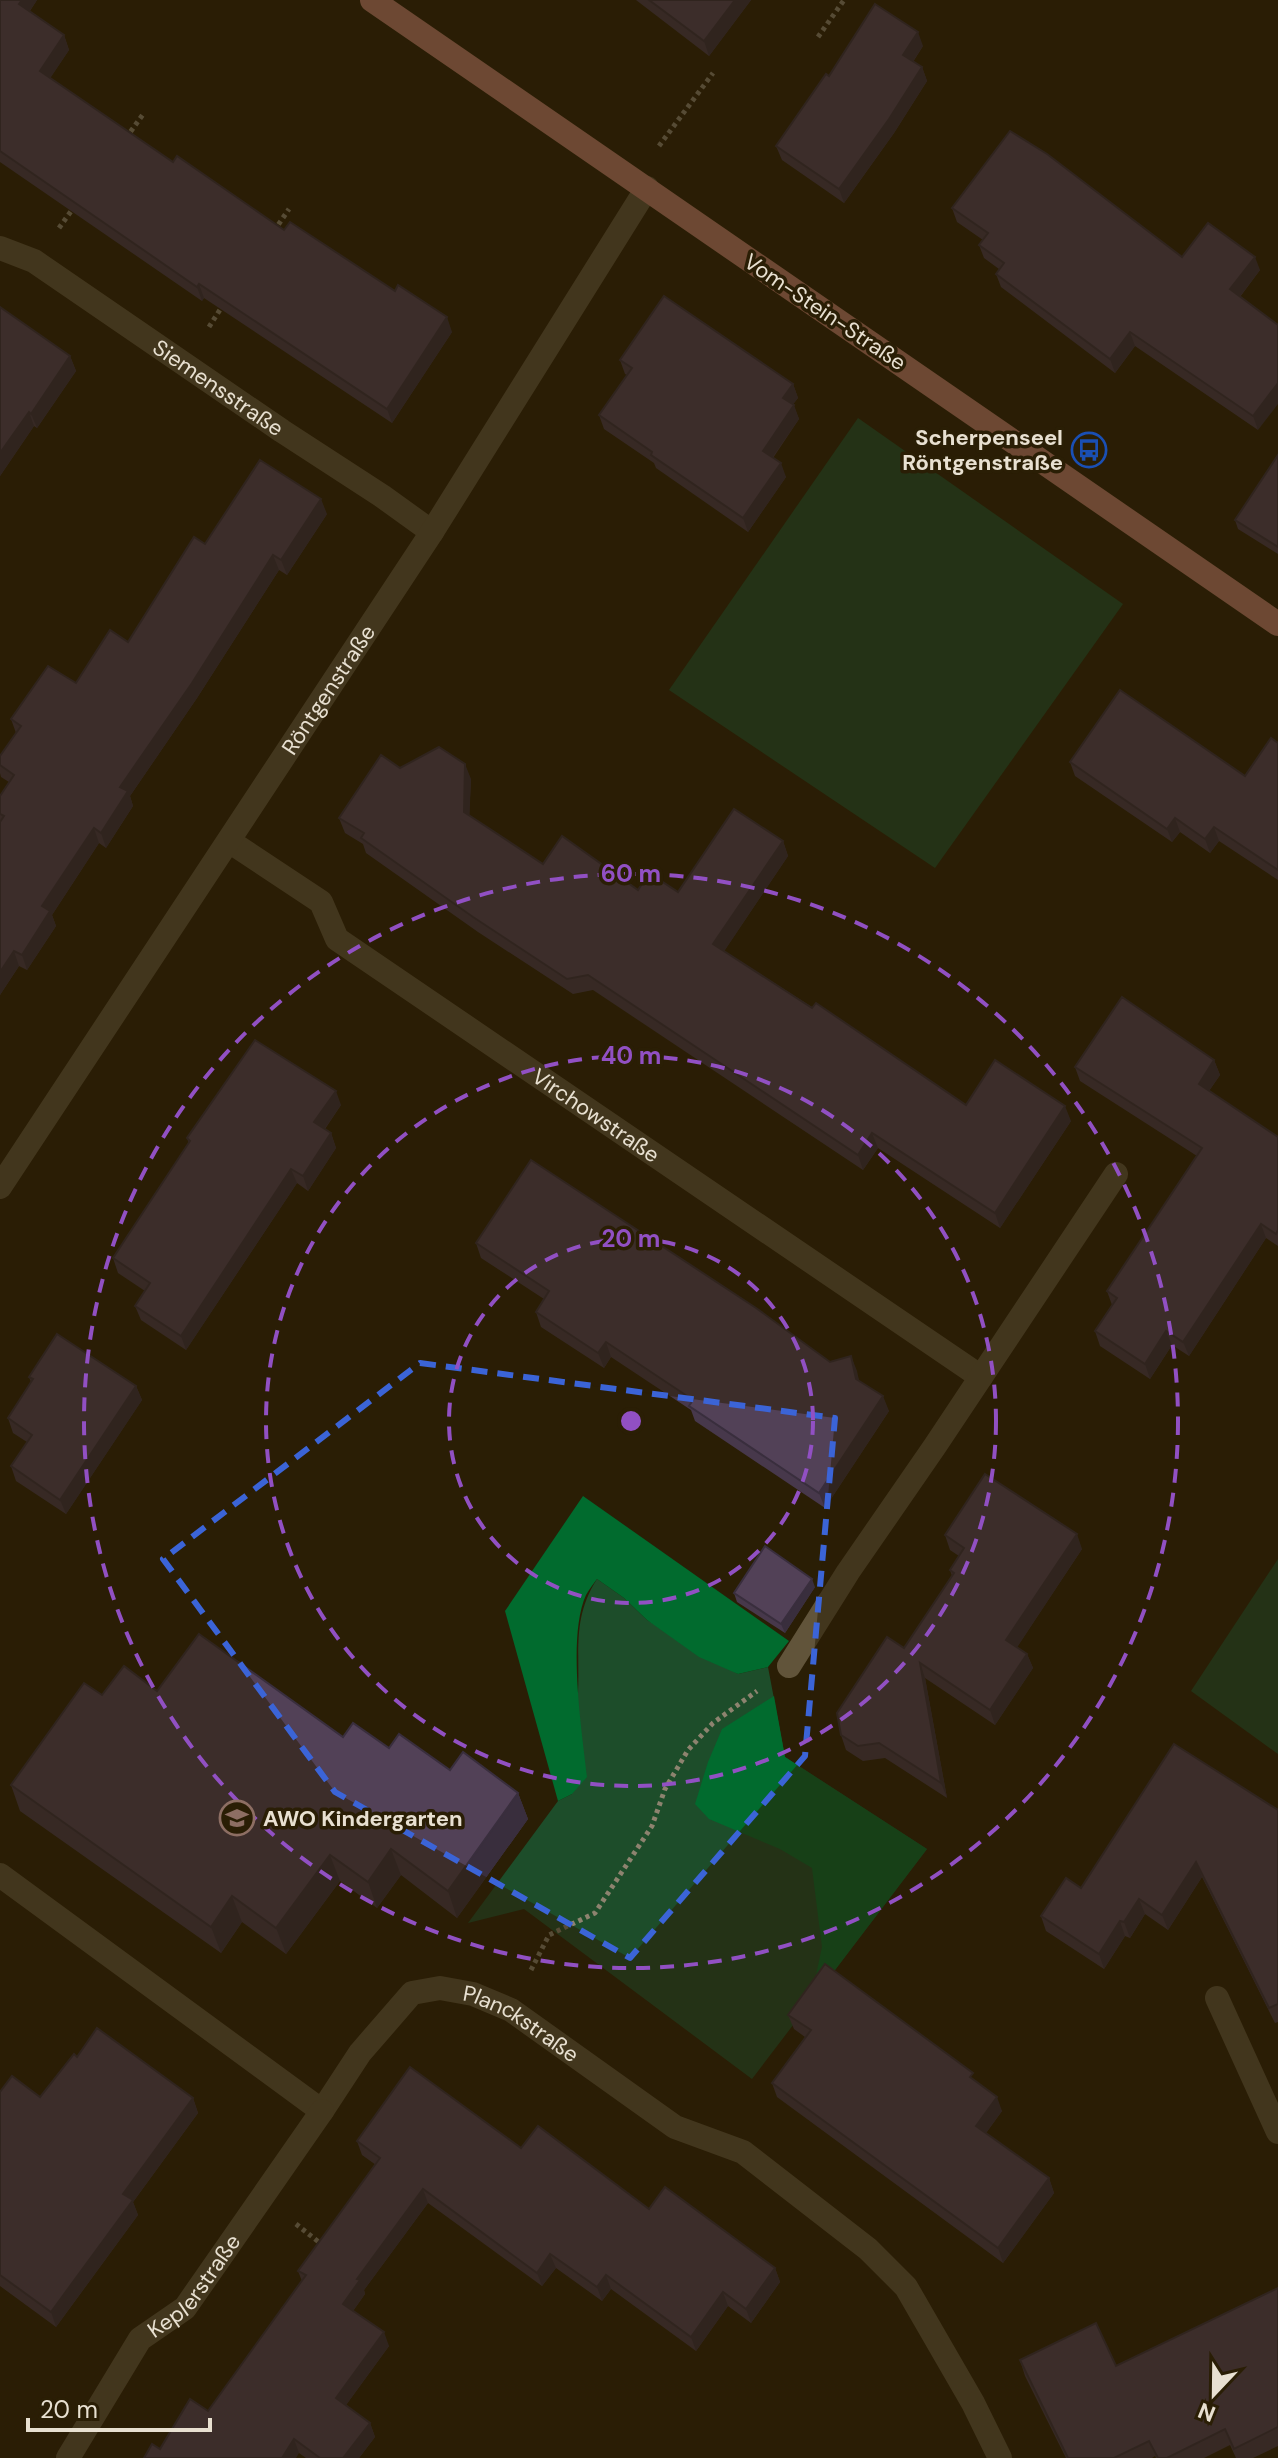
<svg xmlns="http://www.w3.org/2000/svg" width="1278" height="2458" font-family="'DM Sans',sans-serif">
<rect width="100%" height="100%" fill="#2a1e05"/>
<g fill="#1d4d2a">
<polygon points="858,418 1123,604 935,868 669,690"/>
<polygon points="1278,1559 1278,1754 1191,1691"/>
<path d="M597,1579L624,1598L647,1620L738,1674L768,1667L785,1757L927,1849L752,2079L524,1909L468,1923L558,1801L572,1794C574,1761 577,1727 578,1694C580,1651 572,1618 597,1579Z"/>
</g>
<g fill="#016b2e">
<path d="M583,1496L789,1641L768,1667L738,1674L699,1657L647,1620L624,1598L597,1579C593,1584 589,1590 586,1595C567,1637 582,1731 587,1777L572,1794L558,1801L505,1611Z"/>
<polygon points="774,1696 785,1757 927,1849 810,2003 822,1947 812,1868 780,1849 709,1819 695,1804 708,1762 722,1729"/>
</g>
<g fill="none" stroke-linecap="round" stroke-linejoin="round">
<g stroke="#8d836f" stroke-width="5" stroke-dasharray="4 4" stroke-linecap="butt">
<polyline points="818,37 844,0"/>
<polyline points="126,138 144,113"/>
<polyline points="659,146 713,73"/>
<polyline points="59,228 74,207"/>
<polyline points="274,231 289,209"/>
<polyline points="209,327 223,305"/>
<polyline points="531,1970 549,1935 595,1913 652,1826 665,1789 688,1750 713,1723 757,1691"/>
<polyline points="296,2224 320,2243"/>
</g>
<g stroke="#61543a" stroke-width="24">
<path id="s1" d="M0,248L34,261L282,431L382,496L432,532"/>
<path id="s2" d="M229,841L321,902L337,939L981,1377"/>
<path id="s3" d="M0,1187L432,532L647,188"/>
<polyline points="789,1666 848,1572 935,1446 1116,1174"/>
<path id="s4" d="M0,1875L322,2111L360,2053L412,1993L440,1988L473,1994L511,2010L675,2127L743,2152L868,2249L906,2287L973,2403L1000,2458"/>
<polyline points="1217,1998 1278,2132"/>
<path id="s5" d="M68,2458L140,2339L185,2308L322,2111"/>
</g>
<polyline stroke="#be7d6b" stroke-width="24" points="372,0 1278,624"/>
</g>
<g fill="#47384b">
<polygon points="0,0 37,0 30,11 64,35 69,50 50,78 173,162 452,332 392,423 204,298 202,301 0,162"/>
<polygon points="636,0 751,0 709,56"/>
<polygon points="923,46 913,62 922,67 927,81 894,133 844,203 782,160 776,146 829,76"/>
<polygon points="952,208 1182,257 1260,270 1240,297 1258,430 1135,346 1115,373 1001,287 996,274 999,269 984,258 979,245 983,240 957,222"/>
<polygon points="0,307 70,356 76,371 37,428 34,426 0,476"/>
<polygon points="620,360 793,384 798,398 793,404 799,419 773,458 786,477 748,532 656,468 654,463 604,429 599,415 627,375 625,374"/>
<polygon points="1278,455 1278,554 1238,529 1235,520"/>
<polygon points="327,514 287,575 279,570 197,698 130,796 133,806 106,848 99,843 52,915 56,926 27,970 19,966 0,995 0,796 9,782 1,777 0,773 0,756 16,733 11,719 76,683 128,642 205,544"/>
<polygon points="1278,743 1278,880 1219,841 1210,853 1180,832 1172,842 1075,776 1070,762 1245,776"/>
<polygon points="400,768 471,779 469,816 543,864 638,890 678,892 783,841 788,856 724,951 966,1105 1071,1121 1000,1228 878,1148 863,1170 593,990 573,994 478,932 366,853 363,844 345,833 339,818"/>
<polygon points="1214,1060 1220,1075 1209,1091 1278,1137 1278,1246 1266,1238 1189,1356 1172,1345 1150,1379 1100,1346 1095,1331 1112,1305 1107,1291 1197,1156 1080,1081 1075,1067"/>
<polygon points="341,1105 325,1129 331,1133 336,1148 308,1191 297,1183 186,1350 141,1320 135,1306 145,1291 118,1273 113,1258 189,1144 187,1138"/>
<polygon points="476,1243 830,1362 851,1356 859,1381 889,1411 825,1508 695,1421 691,1410 611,1357 604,1368 541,1327 536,1312 544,1299 481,1258"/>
<polygon points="29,1377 136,1386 142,1400 66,1514 16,1481 11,1466 27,1442 13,1433 8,1418 31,1382"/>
<polygon points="945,1535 1082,1549 1017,1647 1027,1654 1033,1668 995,1725 925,1678 947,1798 885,1758 863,1761 846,1750 841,1735 904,1648 952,1576 950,1570 959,1556 950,1550"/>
<polygon points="815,1587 785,1633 737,1602 734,1593"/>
<polygon points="157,1691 389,1748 518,1793 528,1819 457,1918 401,1875 377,1908 340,1881 286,1954 242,1922 221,1953 20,1811 11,1785 102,1695"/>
<polygon points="1278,1810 1278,2022 1275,2023 1202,1877 1168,1930 1145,1914 1130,1938 1125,1936 1104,1969 1046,1931 1041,1916 1081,1888"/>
<polygon points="788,2015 977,2082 1002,2111 986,2133 1049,2178 1054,2193 1003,2263 777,2097 772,2083 805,2037 794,2029"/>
<polygon points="77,2057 193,2098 198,2113 133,2202 138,2215 56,2327 0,2286 0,2092 40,2097"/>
<polygon points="357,2141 521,2148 775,2268 780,2282 751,2323 728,2306 696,2351 611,2289 602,2301 556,2268 542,2286 428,2203 364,2290 365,2294 353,2311 389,2346 346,2405 370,2423 375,2437 359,2458 306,2458 299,2453 160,2449 208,2411 302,2281 298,2271 376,2165 362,2155"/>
<polygon points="1278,2288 1278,2446 1253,2458 1236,2458 1230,2445 1204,2458 1156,2458 1155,2456 1152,2458 1066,2458 1025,2376 1020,2360 1116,2366"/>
</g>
<g fill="#392e3d">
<polygon points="22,0 37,0 25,18 19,4"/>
<polygon points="735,0 751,0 709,56 704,41"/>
<polygon points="918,32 923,46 908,69 903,55"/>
<polygon points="64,35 69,50 45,86 40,71"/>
<polygon points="922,67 927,81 894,133 844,203 839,189"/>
<polygon points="1255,257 1260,270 1235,303 1230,289"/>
<polygon points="199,284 204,298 202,301 197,287"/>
<polygon points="447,317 452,332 392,423 387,409"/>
<polygon points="1130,332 1135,346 1115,373 1110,359"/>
<polygon points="70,356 76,371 37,428 31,414"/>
<polygon points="1278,383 1278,404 1258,430 1253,416"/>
<polygon points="793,384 798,398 788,411 783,398"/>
<polygon points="794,405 799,419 768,464 763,451"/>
<polygon points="29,412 34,426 0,476 0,453"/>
<polygon points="781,463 786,477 748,532 743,518"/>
<polygon points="321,499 327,514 287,575 281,560"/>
<polygon points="273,555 279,570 197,698 130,796 133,806 106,848 101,833 120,787"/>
<polygon points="465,764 471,779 469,827 464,812"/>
<polygon points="1175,818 1180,832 1172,842 1167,829"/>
<polygon points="1214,827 1219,841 1210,853 1205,839"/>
<polygon points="94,828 99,843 52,915 56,926 27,970 22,955 42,906"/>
<polygon points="783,841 788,856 719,959 713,944"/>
<polygon points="14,951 19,966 0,995 0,972"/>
<polygon points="1214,1060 1220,1075 1204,1098 1199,1084"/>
<polygon points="336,1091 341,1105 319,1137 314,1122"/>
<polygon points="1065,1106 1071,1121 1000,1228 995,1213"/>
<polygon points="331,1133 336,1148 308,1191 303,1176"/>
<polygon points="872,1133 878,1148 863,1170 858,1155"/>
<polygon points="291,1169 297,1183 186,1350 181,1336"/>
<polygon points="1261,1224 1266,1238 1189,1356 1183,1342"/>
<polygon points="1166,1331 1172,1345 1150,1379 1145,1364"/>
<polygon points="606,1342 611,1357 604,1368 598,1353"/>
<polygon points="851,1356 857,1371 862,1394 856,1379"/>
<polygon points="136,1386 142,1400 66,1514 60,1500"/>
<polygon points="883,1396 889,1411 825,1508 819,1493"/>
<polygon points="1077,1534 1082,1549 1012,1655 1006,1640"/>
<polygon points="812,1579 815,1587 785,1633 781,1624"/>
<polygon points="1027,1654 1033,1668 995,1725 990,1710"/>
<polygon points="920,1663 925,1678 947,1798 941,1783"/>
<polygon points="518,1793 528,1819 457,1918 448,1891"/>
<polygon points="391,1849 401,1875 377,1908 368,1882"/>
<polygon points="330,1855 340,1881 286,1954 276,1928"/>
<polygon points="1196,1862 1202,1877 1168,1930 1162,1915"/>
<polygon points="232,1896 242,1922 221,1953 211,1927"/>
<polygon points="1139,1899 1145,1914 1130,1938 1124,1922"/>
<polygon points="1120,1921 1125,1936 1104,1969 1099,1954"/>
<polygon points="997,2097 1002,2111 981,2140 976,2126"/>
<polygon points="193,2098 198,2113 133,2202 138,2215 56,2327 51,2312 123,2194"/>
<polygon points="1049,2178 1054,2193 1003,2263 998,2248"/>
<polygon points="423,2189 428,2203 364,2290 365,2294 348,2318 343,2304 357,2279"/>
<polygon points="550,2254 556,2268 542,2286 537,2273"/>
<polygon points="775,2268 780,2282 751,2323 746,2309"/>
<polygon points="606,2275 611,2289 602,2301 597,2287"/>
<polygon points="723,2292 728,2306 696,2351 691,2337"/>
<polygon points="384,2332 389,2346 341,2412 336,2398"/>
<polygon points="370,2423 375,2437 359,2458 343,2458"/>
<polygon points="294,2439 299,2453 296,2458 282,2458"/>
</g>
<g fill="#524157" stroke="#392e3d" stroke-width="2">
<polygon points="0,0 22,0 19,4 64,35 40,71 173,162 177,156 284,230 290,222 395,291 398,285 447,317 387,409 199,284 197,287 0,151"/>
<polygon points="649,0 735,0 704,41"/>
<polygon points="875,4 918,32 903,55 922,67 889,119 839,189 776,146 826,74 829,76"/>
<polygon points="1010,131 1047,154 1182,257 1208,223 1255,257 1230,289 1278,325 1278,383 1253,416 1130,332 1110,359 996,274 1004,263 979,245 988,233 952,208"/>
<polygon points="664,296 793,384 783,398 794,405 763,451 781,463 743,518 651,455 652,452 599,415 632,368 620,360"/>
<polygon points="0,307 70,356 31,414 29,412 0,453"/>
<polygon points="1278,455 1278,547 1235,520"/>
<polygon points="260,460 321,499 281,560 273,555 192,683 120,787 128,791 101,833 94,828 42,906 50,911 22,955 14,951 0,972 0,822 4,816 0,814 0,796 14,775 0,765 0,756 21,726 11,719 48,666 76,683 110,630 128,642 194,537 205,544"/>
<polygon points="1120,690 1245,776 1271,738 1278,743 1278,870 1214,827 1205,839 1175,818 1167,829 1070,762"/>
<polygon points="439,747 465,764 464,812 543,864 562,836 638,890 649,873 678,892 734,809 783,841 713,944 812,1008 816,1003 966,1105 995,1060 1065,1106 995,1213 872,1133 858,1155 588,975 567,979 473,917 361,838 364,833 339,818 381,755 400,768"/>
<polygon points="1122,997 1214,1060 1199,1084 1278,1137 1278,1230 1276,1234 1261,1224 1183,1342 1166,1331 1145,1364 1095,1331 1117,1298 1107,1291 1202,1148 1075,1067"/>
<polygon points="255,1040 336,1091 314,1122 331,1133 303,1176 291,1169 181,1336 135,1306 150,1283 113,1258 190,1141 187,1138"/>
<polygon points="531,1160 756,1308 830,1362 851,1356 856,1379 883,1396 819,1493 689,1406 693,1400 606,1342 598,1353 536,1312 549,1291 476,1243"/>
<polygon points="57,1334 136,1386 60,1500 11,1466 32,1435 8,1418 33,1379 29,1377"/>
<polygon points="985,1474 1077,1534 1006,1640 1027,1654 990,1710 920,1663 941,1783 879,1743 858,1746 841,1735 837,1713 887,1637 904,1648 954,1573 950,1570 964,1548 945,1535"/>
<polygon points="765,1546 812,1579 781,1624 734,1593"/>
<polygon points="199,1634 343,1737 353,1723 389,1748 399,1734 450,1770 463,1752 518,1793 448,1891 391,1849 368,1882 330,1855 276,1928 232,1896 211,1927 11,1785 84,1683 102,1695 124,1666 157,1691"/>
<polygon points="1174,1744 1278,1810 1278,2004 1269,2008 1196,1862 1162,1915 1139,1899 1124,1922 1120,1921 1099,1954 1041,1916 1066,1878 1081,1888"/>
<polygon points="825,1964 973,2073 970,2077 997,2097 976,2126 1049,2178 998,2248 772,2083 811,2030 788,2015"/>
<polygon points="97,2028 193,2098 123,2194 133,2200 51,2312 0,2275 0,2092 12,2076 40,2097 74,2054 77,2057"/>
<polygon points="410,2067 521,2148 538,2126 649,2209 665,2187 775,2268 746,2309 723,2292 691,2337 606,2275 597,2287 550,2254 537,2273 423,2189 357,2279 360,2280 343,2304 384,2332 336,2398 370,2423 343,2458 320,2458 294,2439 282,2458 144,2458 152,2444 160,2449 190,2399 208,2411 306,2275 298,2271 380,2158 357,2141"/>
<polygon points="1278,2288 1278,2427 1234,2449 1225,2429 1167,2458 1158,2458 1149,2441 1114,2458 1068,2458 1020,2360 1096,2323 1116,2366"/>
</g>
<path d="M0 0H1278V2458H0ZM420,1363L835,1418L805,1756L630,1958L335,1792L163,1559Z" fill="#2a1e05" fill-opacity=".55" fill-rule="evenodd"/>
<path fill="none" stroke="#3b64d7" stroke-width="6" stroke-dasharray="16 10" stroke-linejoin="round" d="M420,1363L835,1418L805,1756L630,1958L335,1792L163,1559Z"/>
<g fill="none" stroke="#9150c3" stroke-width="4" stroke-dasharray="14 10">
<circle cx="631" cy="1421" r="182"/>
<circle cx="631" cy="1421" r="365"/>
<circle cx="631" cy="1421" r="547"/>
</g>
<defs>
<g id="bus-ring" transform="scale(1.8)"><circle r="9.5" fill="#2a1e05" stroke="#1a4fb4" stroke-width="1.5"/><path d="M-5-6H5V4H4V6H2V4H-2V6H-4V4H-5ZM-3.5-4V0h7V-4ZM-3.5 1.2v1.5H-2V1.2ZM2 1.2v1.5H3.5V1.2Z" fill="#1a4fb4"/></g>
<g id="school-ring" transform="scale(1.8)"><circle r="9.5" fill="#2a1e05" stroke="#8d6e63" stroke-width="1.5"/><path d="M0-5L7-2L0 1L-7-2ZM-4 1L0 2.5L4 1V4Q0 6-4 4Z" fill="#8d6e63"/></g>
</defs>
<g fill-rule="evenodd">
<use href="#bus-ring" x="1089" y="450"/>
<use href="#school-ring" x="237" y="1818"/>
</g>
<g text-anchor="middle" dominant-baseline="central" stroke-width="7" stroke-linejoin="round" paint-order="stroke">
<g font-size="22" fill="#e8e0d1" stroke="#2a1e05">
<text transform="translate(825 312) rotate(34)">Vom-Stein-Straße</text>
<text stroke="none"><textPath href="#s1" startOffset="260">Siemensstraße</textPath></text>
<text stroke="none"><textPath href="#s3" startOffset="596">Röntgenstraße</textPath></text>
<text stroke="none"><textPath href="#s2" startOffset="464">Virchowstraße</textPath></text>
<text stroke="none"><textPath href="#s4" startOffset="666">Planckstraße</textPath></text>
<text stroke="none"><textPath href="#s5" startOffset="216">Keplerstraße</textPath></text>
</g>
<g font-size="22" font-weight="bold" fill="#e8e0d1" stroke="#2a1e05" text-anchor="end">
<text x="1063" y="437">Scherpenseel<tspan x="1063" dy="25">Röntgenstraße</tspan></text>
<text x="263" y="1818" text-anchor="start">AWO Kindergarten</text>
</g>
</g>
<circle cx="631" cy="1421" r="12" fill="#9150c3" stroke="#2a1e05" stroke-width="4"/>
<g font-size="24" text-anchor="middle" font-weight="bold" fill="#9150c3" stroke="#2a1e05" stroke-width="7" stroke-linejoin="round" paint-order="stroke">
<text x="631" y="882">60 m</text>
<text x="631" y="1064">40 m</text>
<text x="631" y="1247">20 m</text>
</g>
<g transform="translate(1214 2394) rotate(202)" stroke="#2a1e05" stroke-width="6" paint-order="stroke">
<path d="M0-6L14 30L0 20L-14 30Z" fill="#e8e0d1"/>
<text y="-12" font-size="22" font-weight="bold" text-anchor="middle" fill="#e8e0d1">N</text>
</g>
<path d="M28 2418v12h182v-12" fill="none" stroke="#e8e0d1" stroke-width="4"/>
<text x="40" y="2418" font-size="24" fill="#e8e0d1" stroke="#2a1e05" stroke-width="6" paint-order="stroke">20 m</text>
</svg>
